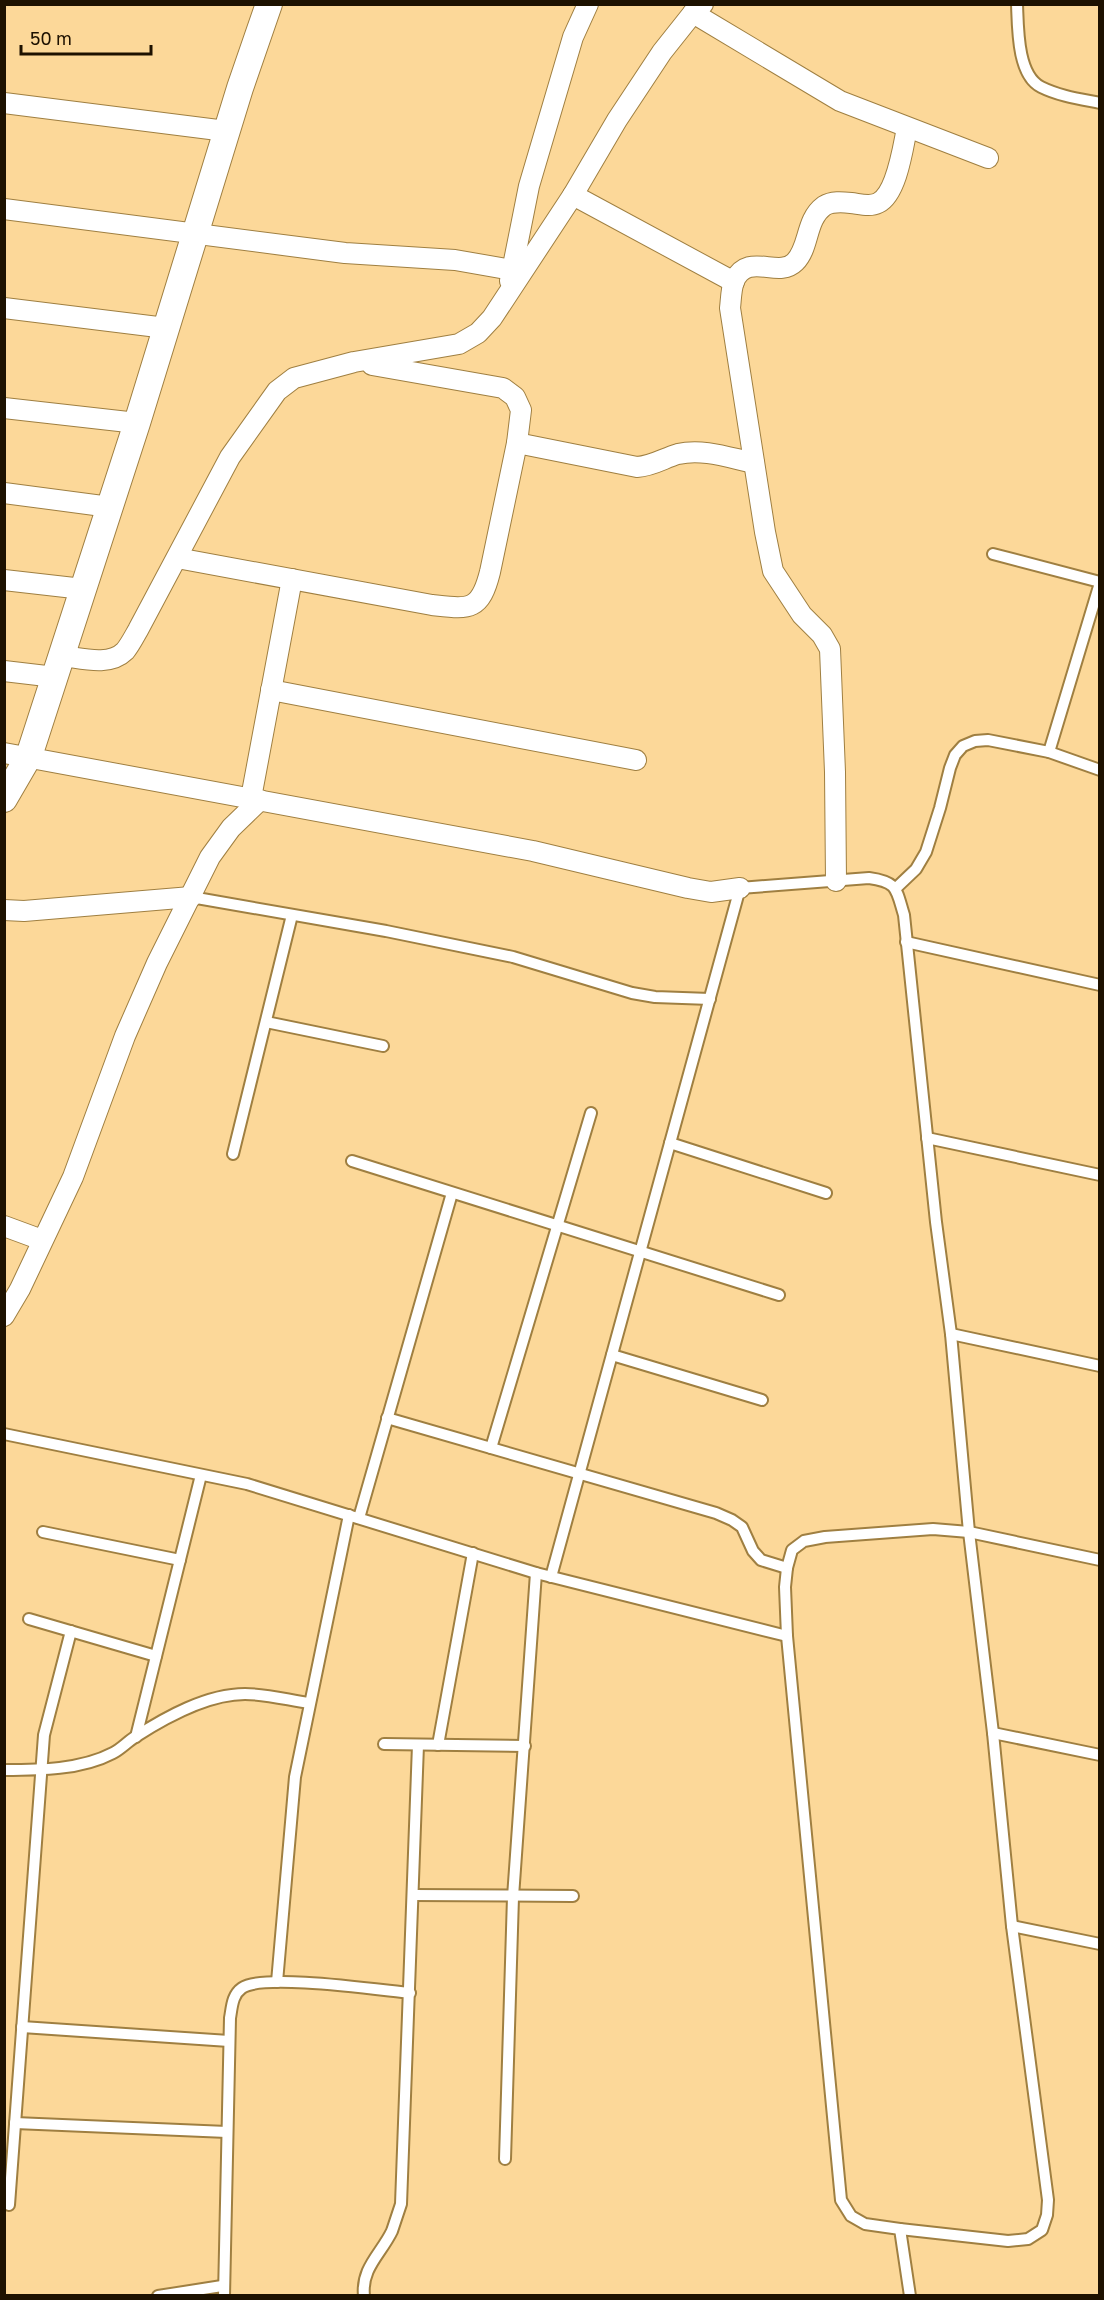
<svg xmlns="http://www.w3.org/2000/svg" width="1104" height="2300" font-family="'Golos Text',sans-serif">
<rect width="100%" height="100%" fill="#fcd899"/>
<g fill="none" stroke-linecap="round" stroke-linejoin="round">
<g stroke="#9f7f41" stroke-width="14">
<g id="service">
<path d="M1017,4C1018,27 1017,75 1041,87C1059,96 1080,99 1100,103"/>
<polyline points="993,554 1100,582"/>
<polyline points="1049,752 1100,583"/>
<polyline points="896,888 916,869 926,852 940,808 950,768 955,755 963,746 975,741 988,740 1049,752 1100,770"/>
<polyline points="191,897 386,931 513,957 632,993 655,997 710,999"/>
<polyline points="906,942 1100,985"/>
<polyline points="266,1022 383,1046"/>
<polyline points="927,1138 1100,1175"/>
<polyline points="670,1143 826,1193"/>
<polyline points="233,1154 292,915"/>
<polyline points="352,1161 779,1295"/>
<polyline points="951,1334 1100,1366"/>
<polyline points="612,1355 762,1400"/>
<polyline points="387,1418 716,1513 732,1520 742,1527 753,1551 761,1560 787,1568"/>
<polyline points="4,1434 247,1484 536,1573 787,1636"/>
<polyline points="491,1448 591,1113"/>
<polyline points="359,1518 452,1193"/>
<polyline points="43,1532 180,1560"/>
<path d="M551,1577L740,888L869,878C898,882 896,889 904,915L936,1222L951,1334L969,1532L993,1733L1012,1926L1048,2200L1047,2215L1042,2230L1028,2239L1008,2241L900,2229"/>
<polyline points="29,1619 156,1656"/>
<polyline points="993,1733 1100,1755"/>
<polyline points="136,1737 201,1475"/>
<polyline points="384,1744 525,1746"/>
<polyline points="438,1745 473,1553"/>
<path d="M4,1770C39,1770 81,1770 113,1753C121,1749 127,1742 135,1737C166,1717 207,1694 245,1694C266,1694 288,1700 309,1703"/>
<polyline points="413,1895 573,1896"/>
<polyline points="1012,1926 1100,1944"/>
<polyline points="277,1982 295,1777 349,1515"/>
<polyline points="22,2027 229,2041"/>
<polyline points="15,2123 227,2132"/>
<polyline points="505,2159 513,1897 536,1573"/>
<polyline points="9,2205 44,1735 71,1631"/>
<polyline points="158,2296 222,2286"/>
<path d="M224,2296L230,2018C232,2007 232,1995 242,1988C263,1973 379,1990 410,1993"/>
<path d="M364,2296C361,2268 381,2254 392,2231C395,2222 398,2213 401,2204L418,1745"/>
<polyline points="910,2296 900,2229 865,2224 851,2216 841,2200 787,1636 785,1587 787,1568 792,1550 804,1541 825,1537 933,1529 969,1532 1100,1560"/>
</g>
</g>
<g stroke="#9f7f41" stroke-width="22">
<g id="minor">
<polyline points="693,13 840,101 988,158"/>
<polyline points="4,103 226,131"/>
<polyline points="573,195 734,282"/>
<polyline points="4,209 345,253 455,260 512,270"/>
<polyline points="510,281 529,186 573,37 588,4"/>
<polyline points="4,308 166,328"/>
<polyline points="4,408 137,423"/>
<path d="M517,443L637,467C653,466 664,458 678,454C703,448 730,458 754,463"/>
<polyline points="4,493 110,507"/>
<path d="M177,558L432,605C469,609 480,612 490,572L517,443L521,410L515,397L503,388L372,365"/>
<polyline points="4,580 83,589"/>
<path d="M62,656C81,658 109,667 125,651C130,645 134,637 138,630L230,457L277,391L294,378L354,362L459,344L478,333L492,318L573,195L617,120L662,52L693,13L703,4"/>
<polyline points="4,671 55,677"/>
<polyline points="271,690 636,760"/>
<polyline points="4,753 533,851 688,888 711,892 740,888"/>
<polyline points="251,798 292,579"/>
<path d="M836,881L835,772L830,649L822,635L802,615L773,571L765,532L730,308C731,300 731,289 734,281C748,251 778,279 795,262C810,247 805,220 824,206C832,201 842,202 851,203C860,204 870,207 878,203C897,194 903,147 907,128"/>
<polyline points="4,910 24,911 191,897"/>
<polyline points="4,1226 42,1240"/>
<polyline points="4,1316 20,1289 73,1177 125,1036 157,963 210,857 231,828 260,800"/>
</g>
</g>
<g stroke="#9f7f41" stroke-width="28">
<polyline id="tertiary" points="4,799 29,756 137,423 240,88 269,4"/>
</g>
<use href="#service" stroke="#fff" stroke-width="10"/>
<use href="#minor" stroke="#fff" stroke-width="20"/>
<use href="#tertiary" stroke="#fff" stroke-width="26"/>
</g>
<rect width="1104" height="2300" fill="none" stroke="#1d1100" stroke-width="12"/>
<path d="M21 45v9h130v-9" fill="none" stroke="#1d1100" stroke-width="3"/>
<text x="30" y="45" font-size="18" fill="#1d1100" stroke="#fcd899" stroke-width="4.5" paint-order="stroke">50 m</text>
</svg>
